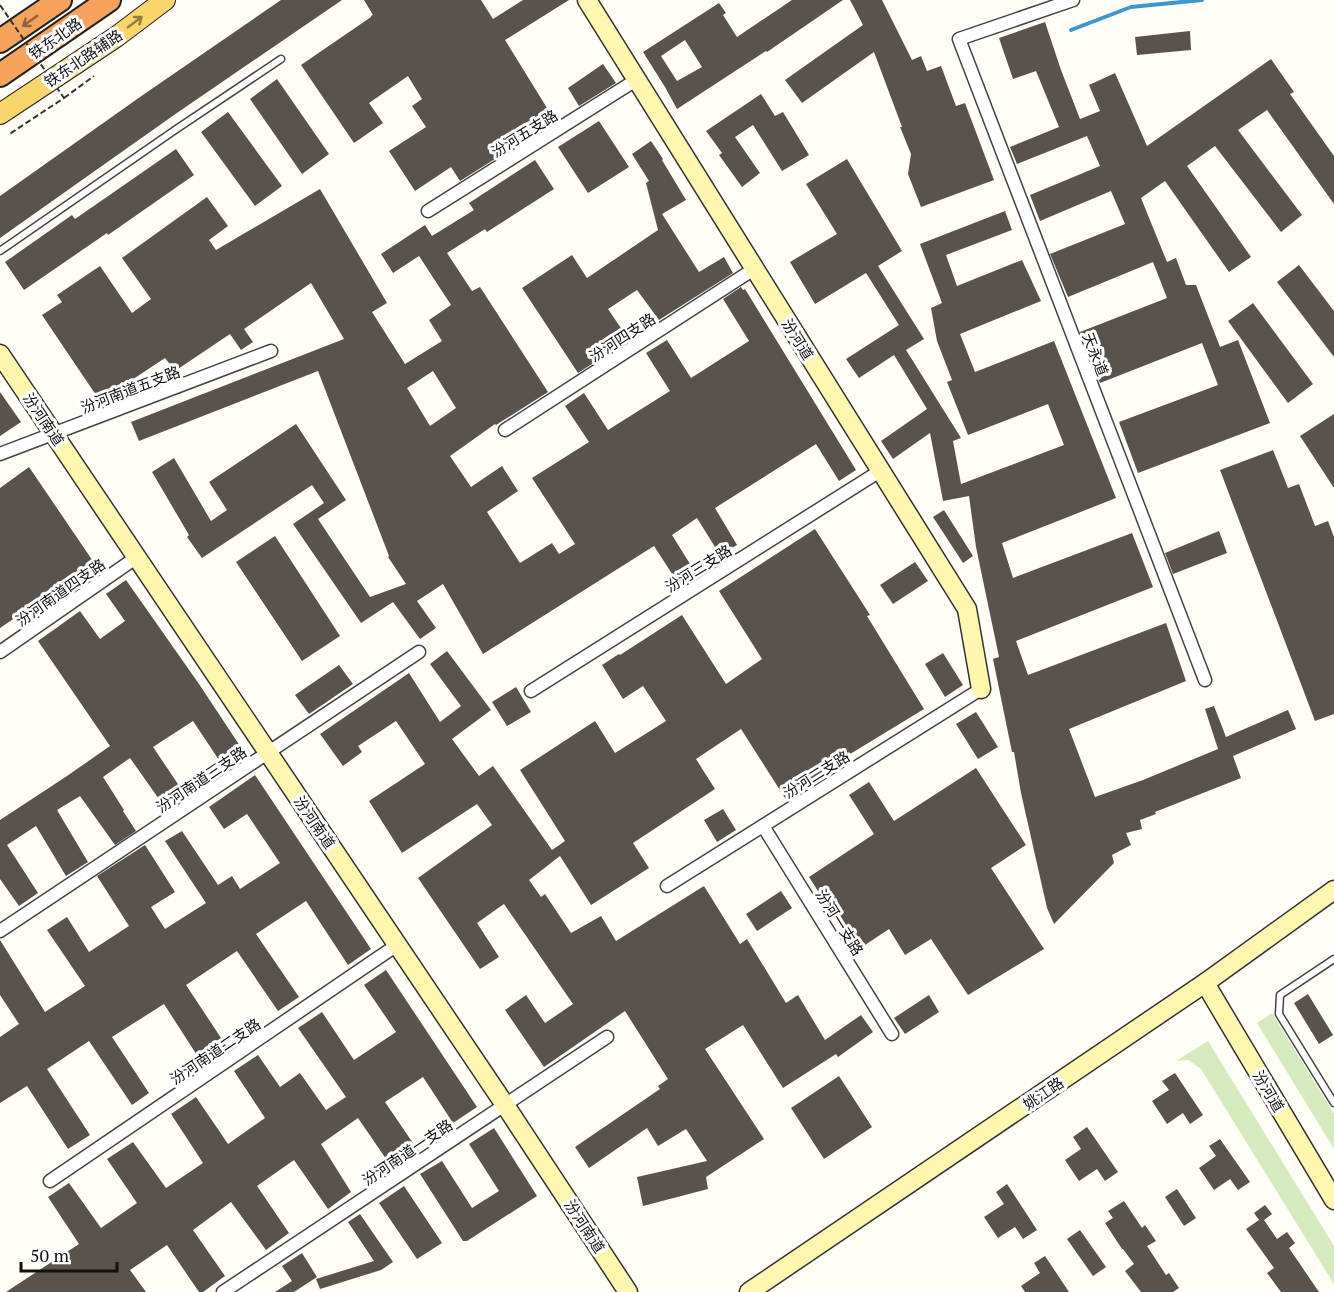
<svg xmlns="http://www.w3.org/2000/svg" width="1334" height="1292" font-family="'PT Serif','Noto Sans SC',serif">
<rect width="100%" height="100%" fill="#fffdf5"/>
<g fill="#d5ebbd">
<polygon points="1272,1013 1334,1114 1334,1149 1257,1023"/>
<polygon points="1208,1041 1334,1246 1334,1284 1201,1069 1188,1060 1176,1061"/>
</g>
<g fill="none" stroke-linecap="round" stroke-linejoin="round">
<polyline stroke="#3f96cf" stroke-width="4" points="1071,30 1131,7 1202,0"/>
</g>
<g fill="#5a524d" fill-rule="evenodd">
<polygon points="281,0 342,0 174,115 0,238 0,196 140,97"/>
<polygon points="364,0 481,0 493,19 523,0 569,0 505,40 555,121 460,181 451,167 415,191 389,151 426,127 412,106 422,99 408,76 369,103 383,123 354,143 301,65 371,17 371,16 373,15"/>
<path d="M792,0H843L767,52L766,51L677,109L665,87L643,52L719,3L726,13L723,15L737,37ZM685,40L702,67L677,81L661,56Z"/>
<polygon points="850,0 882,0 912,60 921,56 927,71 941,66 956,106 965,103 994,180 921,207 908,174 911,154 900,127 902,127 874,52 802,103 785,80 863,25"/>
<polygon points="1045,22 1061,70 1080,119 1100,111 1089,85 1115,73 1147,146 1271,59 1294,92 1290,94 1334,156 1334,204 1267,110 1238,130 1302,215 1281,232 1215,146 1187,166 1251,257 1229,272 1165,181 1141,198 1167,262 1176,258 1186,285 1196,285 1220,347 1238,340 1270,423 1138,473 1119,422 1218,385 1202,343 1100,383 1080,332 1167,298 1153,262 1068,297 1050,254 1125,224 1111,191 1040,221 1030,195 1100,166 1087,136 1017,164 1010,147 1059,127 1036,71 1013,79 999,38"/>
<polygon points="1190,31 1191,50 1137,55 1135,37"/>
<polygon points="603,64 616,83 579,106 568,88"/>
<polygon points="277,79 329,154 302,174 250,99"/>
<polygon points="761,94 775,116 783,112 809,155 782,171 753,125 735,137 760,173 742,187 719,155 722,153 706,131"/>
<polygon points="228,112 282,186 255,206 201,132"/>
<polygon points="599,121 629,167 588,193 558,147"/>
<polygon points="651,141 663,159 662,160 686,200 662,214 699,272 724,257 733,273 659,320 637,290 608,309 629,340 578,373 522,288 572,255 587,278 658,230 646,183 649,181 632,154"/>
<polygon points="176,149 194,175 108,235 107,233 24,290 5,262 72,215 75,219"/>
<polygon points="847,159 902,251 878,266 924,339 906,350 961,438 953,441 961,484 1064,445 1048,404 968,435 947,382 952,380 937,341 931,308 942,303 920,244 1005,211 1012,230 946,255 957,286 1022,260 1041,301 960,334 975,372 1054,341 1116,498 1002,543 1013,578 1132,533 1153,587 1016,641 1028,675 1166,623 1186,681 1069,729 1095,797 1143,780 1218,749 1205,709 1214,706 1226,737 1288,710 1296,729 1233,756 1241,778 1155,812 1156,814 1140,820 1142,829 1126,833 1131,845 1112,855 1114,863 1054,924 1047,908 1021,793 1014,752 1012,752 993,659 999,657 976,547 969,496 943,501 930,433 893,459 881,441 927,409 894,355 859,378 846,359 899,325 866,273 815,304 790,262 837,234 806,184"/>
<path d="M535,160L554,189L487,232L485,229L447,253L472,291L480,287L548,392L496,425L495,424L450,456L471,487L502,466L518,491L487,512L520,563L552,543L559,554L575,544L532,478L589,442L565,406L584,393L608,430L670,391L646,353L667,340L691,378L749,341L723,299L741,287L743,290L745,289L856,470L839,481L816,444L715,508L737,545L720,555L697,518L672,535L695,572L678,583L654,546L483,654L443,584L417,601L436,628L420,639L393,602L361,623L293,524L324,503L312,485L202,558L187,537L189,535L152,472L174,458L211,521L227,510L209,482L296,424L346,500L318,519L370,597L406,584L388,557L389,556L318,371L139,441L131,422L344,339L311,283L244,329L253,342L241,350L230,334L175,371L165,358L100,401L42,315L62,302L57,295L100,266L132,313L151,299L122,258L207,197L228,226L209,240L216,250L320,189L387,303L372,312L405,364L442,341L429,320L451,305L419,256L393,273L381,254L425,225L432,236L474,210L469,203ZM433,371L456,408L430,426L407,388Z"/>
<polygon points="1299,265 1334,311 1334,357 1277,282"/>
<polygon points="1253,303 1313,384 1288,403 1228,321"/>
<polygon points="0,392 21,422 0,436"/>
<polygon points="1334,414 1334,488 1300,436"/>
<polygon points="1273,450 1288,488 1299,484 1315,526 1328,521 1334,537 1334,714 1315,721 1220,470"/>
<polygon points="29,467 99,570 36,614 31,607 0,628 0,488"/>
<polygon points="944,510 973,556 963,563 933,517"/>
<polygon points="815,529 870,615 867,616 924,709 842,759 843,760 785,798 741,729 696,759 715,789 633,843 649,868 591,905 560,856 529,880 541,897 545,894 571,933 601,916 616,941 704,886 740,944 747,939 786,1003 798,995 825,1040 861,1015 873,1032 838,1057 836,1054 783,1088 743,1025 705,1049 764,1139 706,1177 708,1189 643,1206 637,1177 707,1161 686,1129 658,1146 647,1128 589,1168 575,1147 660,1089 658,1086 668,1079 625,1011 544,1067 505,1010 526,995 545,1023 573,1004 504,904 477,923 499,957 480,969 418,878 492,825 477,804 402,853 369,801 425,764 396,721 358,746 362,752 343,766 320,734 409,673 440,722 461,706 430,664 447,651 491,710 452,739 479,776 493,766 552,850 565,841 520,770 595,721 615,753 666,721 643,686 623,699 602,665 619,654 620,655 682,615 726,684 762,659 719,591"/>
<polygon points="1219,531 1227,553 1173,574 1165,553"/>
<polygon points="275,536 340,636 302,661 236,562"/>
<polygon points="915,562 928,581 893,604 880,585"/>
<polygon points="126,580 199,684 246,755 225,769 193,721 153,747 186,796 166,809 130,758 103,777 124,810 123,811 136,831 115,845 80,796 57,810 88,862 66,876 36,826 7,845 38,893 19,906 0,879 0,820 67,776 110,746 38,641 80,611 100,639 125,621 106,594"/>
<polygon points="943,653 963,685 945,697 925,664"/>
<polygon points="339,665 353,684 309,714 295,695"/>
<polygon points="516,687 531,712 507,726 492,702"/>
<polygon points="976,712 998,747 978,759 956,724"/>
<polygon points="976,768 1026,845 991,868 1044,949 968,995 931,939 905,955 889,929 856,951 809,877 874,834 849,795 869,782 894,821"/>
<polygon points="255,775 371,949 348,965 306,901 256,934 299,997 278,1011 237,951 186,985 227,1047 202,1063 164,1004 112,1037 149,1093 132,1105 89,1041 47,1069 90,1135 68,1149 27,1086 0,1103 0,1037 19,1024 0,995 0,940 45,1012 85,986 47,930 67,917 89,952 129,926 97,876 145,845 175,892 151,907 165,929 206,903 165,841 182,831 218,885 232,876 240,889 280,863 247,814 224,829 209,807"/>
<polygon points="723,809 736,830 717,842 704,820"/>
<polygon points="781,891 792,908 757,931 746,914"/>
<polygon points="386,970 477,1107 453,1123 423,1077 385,1102 419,1152 393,1169 358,1118 321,1144 351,1192 328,1209 294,1160 257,1186 289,1233 266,1250 231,1202 193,1230 225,1276 203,1292 199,1292 167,1245 130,1270 146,1292 6,1292 79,1244 48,1197 69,1183 101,1228 137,1203 107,1159 133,1142 166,1188 203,1163 171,1114 196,1097 228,1144 265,1118 234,1071 258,1055 280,1087 300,1073 326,1110 346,1097 298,1028 322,1012 354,1060 396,1032 364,985"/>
<polygon points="1308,994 1333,1035 1319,1044 1294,1003"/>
<polygon points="929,995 939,1012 905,1034 894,1018"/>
<polygon points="1175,1073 1203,1115 1190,1124 1183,1113 1167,1124 1152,1101 1169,1090 1162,1081"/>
<polygon points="839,1076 872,1127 824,1159 791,1108"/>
<polygon points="1087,1127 1118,1172 1105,1181 1097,1169 1079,1181 1065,1160 1081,1149 1073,1137"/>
<polygon points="494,1128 537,1196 467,1241 463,1241 420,1174 442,1161 472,1208 499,1191 469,1144"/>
<polygon points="1220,1139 1250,1182 1238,1190 1230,1179 1214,1190 1199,1168 1216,1156 1209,1146"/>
<polygon points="1007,1184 1037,1230 1023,1239 1015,1227 998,1238 984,1217 1004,1204 996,1192"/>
<polygon points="404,1186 442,1243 417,1259 379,1203"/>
<polygon points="1177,1189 1196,1218 1184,1226 1165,1197"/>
<polygon points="1124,1201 1142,1228 1145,1225 1156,1241 1147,1246 1166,1275 1169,1273 1179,1288 1173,1292 1141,1292 1125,1271 1134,1264 1123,1249 1122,1249 1105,1223 1113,1218 1108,1211"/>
<polygon points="1265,1205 1272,1214 1264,1220 1277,1239 1287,1232 1295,1243 1289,1248 1319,1292 1281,1292 1267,1273 1274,1268 1246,1229 1259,1220 1254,1213"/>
<polygon points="360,1214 393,1262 381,1270 320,1289 316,1279 374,1261 348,1222"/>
<polygon points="1080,1230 1106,1267 1093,1276 1067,1239"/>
<polygon points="302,1253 317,1277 294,1292 275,1292 292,1281 282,1266"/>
<polygon points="1045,1256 1069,1292 1025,1292 1021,1286 1040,1273 1034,1263"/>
</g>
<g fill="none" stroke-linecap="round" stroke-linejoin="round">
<g stroke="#444" stroke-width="9">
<g id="lane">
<polyline points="0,251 175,130 281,59"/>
<polyline points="1334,959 1280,995 1279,1014 1334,1103"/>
</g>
</g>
<g stroke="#444" stroke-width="15">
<g id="street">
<polyline points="1073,0 959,39 1205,680"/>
<polyline points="428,211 636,80"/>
<polyline points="505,430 754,269"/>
<polyline points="0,454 271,351"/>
<polyline points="0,652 137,557"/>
<polyline points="531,691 880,471"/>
<polyline points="763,826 892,1034"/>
<polyline points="667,886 981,689"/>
<polyline points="0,931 419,652"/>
<polyline points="50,1181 397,945"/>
<polyline points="223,1292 607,1037"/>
</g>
</g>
<g stroke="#333" stroke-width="21">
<g id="secondary">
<polyline points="587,0 967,609 981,689"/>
<polyline points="0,354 505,1105 628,1292"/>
<polyline points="1205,983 1334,1200"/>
<polyline points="749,1292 1205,983 1334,890"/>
</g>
</g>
<g stroke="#222" stroke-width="22">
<polyline id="primary" points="0,114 116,37 165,0"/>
</g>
<g stroke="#222" stroke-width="26">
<g id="highway">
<polyline points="0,41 60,0"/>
<polyline points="0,75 109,0"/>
</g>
</g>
<polyline stroke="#333" stroke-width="2" stroke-dasharray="6 3" stroke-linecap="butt" points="64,98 94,76"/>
<use href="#lane" stroke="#fff" stroke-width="6"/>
<use href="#street" stroke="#fff" stroke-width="12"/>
<use href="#secondary" stroke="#fff6b0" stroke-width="18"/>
<use href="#primary" stroke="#f9d66b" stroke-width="20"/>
<use href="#highway" stroke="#f5a25d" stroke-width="22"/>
<polyline stroke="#333" stroke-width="2" stroke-dasharray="6 3" stroke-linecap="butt" points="0,5 64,98 8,135"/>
</g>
<defs><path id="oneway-shaft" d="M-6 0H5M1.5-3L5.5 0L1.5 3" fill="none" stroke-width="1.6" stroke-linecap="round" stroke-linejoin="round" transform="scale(1.5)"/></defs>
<use stroke="#8e613b" href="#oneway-shaft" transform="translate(30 21) rotate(145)"/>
<use stroke="#917d42" href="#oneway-shaft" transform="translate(135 22) rotate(-37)"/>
<g text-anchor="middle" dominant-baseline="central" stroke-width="6" stroke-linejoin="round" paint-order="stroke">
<g font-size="15" fill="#111" stroke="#fff">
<text transform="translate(55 38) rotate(-35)">铁东北路</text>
<text transform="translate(83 58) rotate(-34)">铁东北路辅路</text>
<text transform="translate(524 133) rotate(-32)">汾河五支路</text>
<text transform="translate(622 337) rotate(-33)">汾河四支路</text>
<text transform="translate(798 339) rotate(58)">汾河道</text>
<text transform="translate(1096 354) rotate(69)">天永道</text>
<text transform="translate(130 389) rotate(-21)">汾河南道五支路</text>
<text transform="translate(44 419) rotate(56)">汾河南道</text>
<text transform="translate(698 568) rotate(-32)">汾河三支路</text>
<text transform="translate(60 592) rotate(-35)">汾河南道四支路</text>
<text transform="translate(816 774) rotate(-32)">汾河二支路</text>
<text transform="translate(201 779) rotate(-34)">汾河南道三支路</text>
<text transform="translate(315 822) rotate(56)">汾河南道</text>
<text transform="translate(840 922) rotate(58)">汾河一支路</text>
<text transform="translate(215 1051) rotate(-34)">汾河南道二支路</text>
<text transform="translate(1269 1091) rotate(59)">汾河道</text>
<text transform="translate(1043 1093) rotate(-34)">姚江路</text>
<text transform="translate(407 1152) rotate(-34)">汾河南道一支路</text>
<text transform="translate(585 1226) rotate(57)">汾河南道</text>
</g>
</g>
<path d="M21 1262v9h96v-9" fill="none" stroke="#111111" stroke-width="3"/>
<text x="30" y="1262" font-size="18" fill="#111111" stroke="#ffffff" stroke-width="4.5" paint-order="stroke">50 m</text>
</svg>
